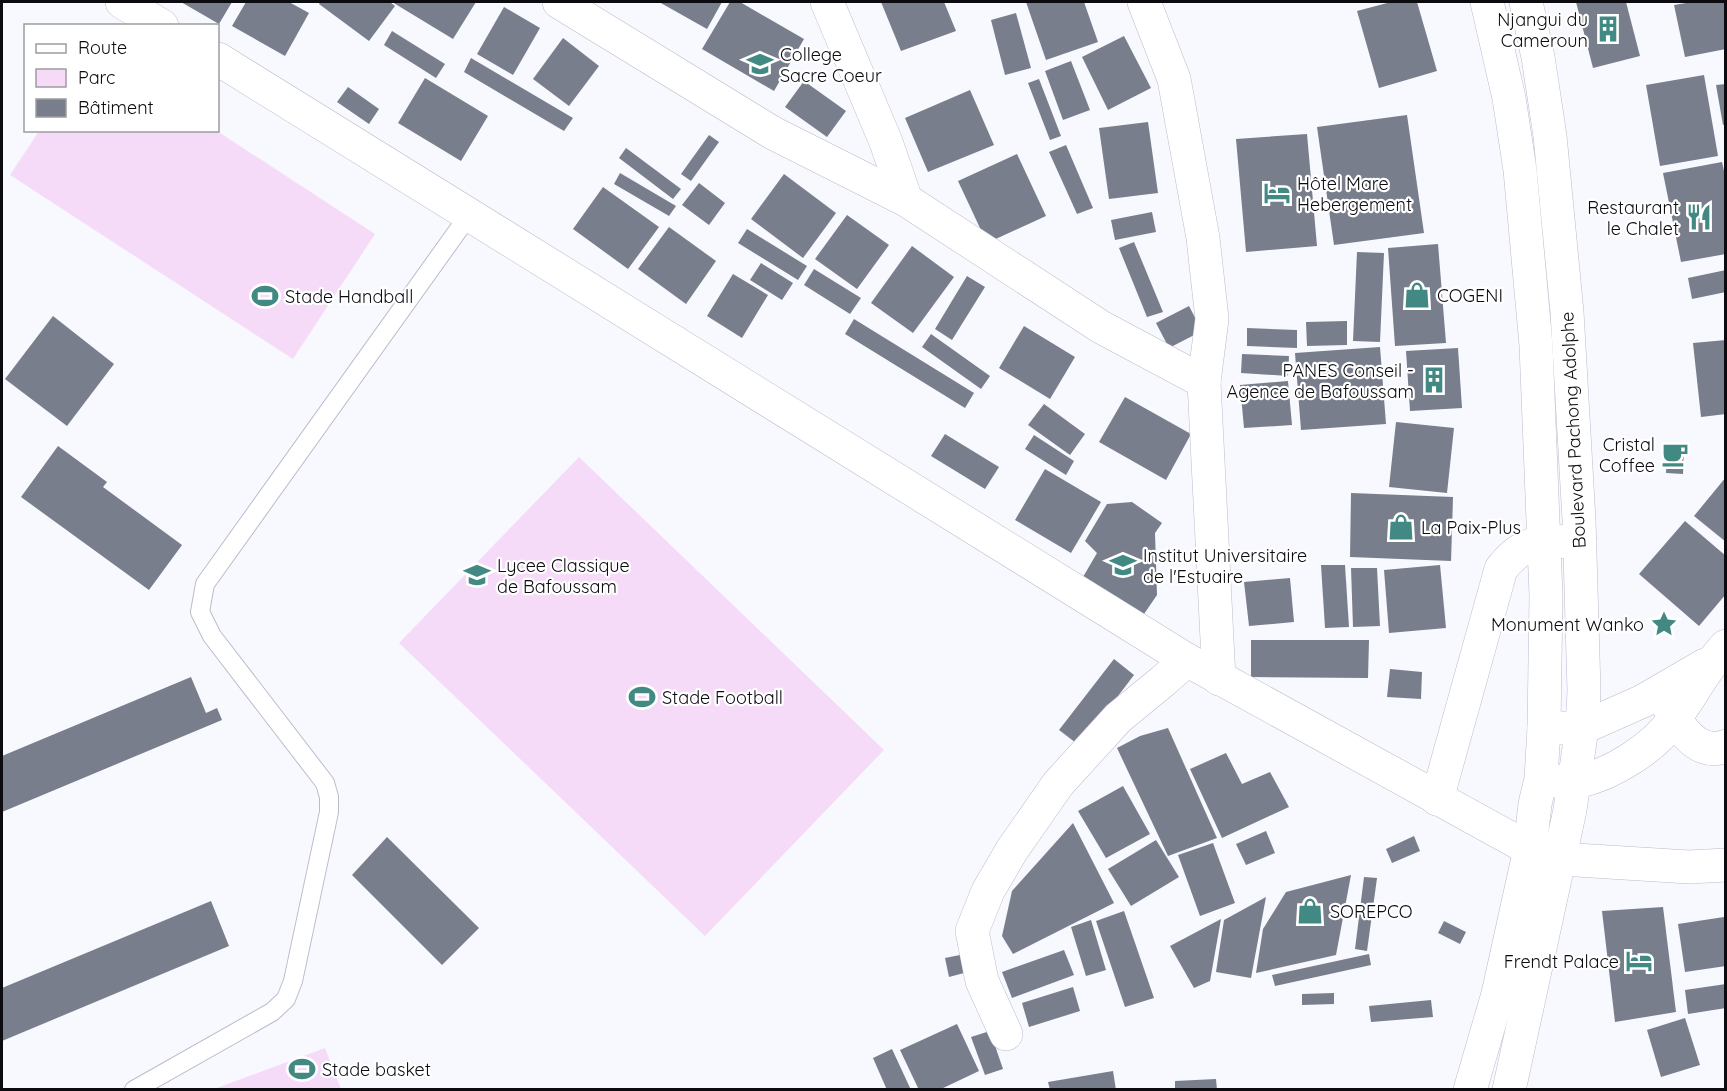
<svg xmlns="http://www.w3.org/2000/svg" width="1727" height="1091" font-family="Quicksand,sans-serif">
<rect width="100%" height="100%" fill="#f8f8ff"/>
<g fill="#f6dbf9">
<polygon points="39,131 217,131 375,234 293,359 10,175"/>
<polygon points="579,457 884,750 705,936 399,643"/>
<polygon points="325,1048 341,1089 214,1089"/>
</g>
<g fill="#787e8b">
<polygon points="181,2 232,2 219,24"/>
<polygon points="246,2 289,2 309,13 285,56 232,26"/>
<polygon points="320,2 390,2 395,6 369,41 319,4"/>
<polygon points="392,2 476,2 453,39"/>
<polygon points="659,2 722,2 707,29"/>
<polygon points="730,2 740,2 804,39 774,91 702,49"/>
<polygon points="881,2 944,2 956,31 901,51"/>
<polygon points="1026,2 1084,2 1098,42 1046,60"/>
<polygon points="1391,2 1417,2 1437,71 1379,88 1357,11"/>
<polygon points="1576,2 1626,2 1640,56 1593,68"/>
<polygon points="1692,2 1726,2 1726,49 1685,57 1674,5"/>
<polygon points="504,7 540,28 513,75 477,54"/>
<polygon points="1016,13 1031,68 1005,75 991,20"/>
<polygon points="392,31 445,64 436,78 384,45"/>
<polygon points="1124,36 1151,88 1108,110 1082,57"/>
<polygon points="563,38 599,66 569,106 533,79"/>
<polygon points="471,58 573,118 564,131 464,72"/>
<polygon points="1071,61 1090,110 1063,120 1045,71"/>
<polygon points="1704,75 1718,156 1660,166 1646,85"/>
<polygon points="425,78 488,116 461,161 398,123"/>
<polygon points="1039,79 1061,136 1050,140 1028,83"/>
<polygon points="804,81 846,111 827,137 785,107"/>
<polygon points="1726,84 1726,124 1723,125 1716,85"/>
<polygon points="348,87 379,109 369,124 337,102"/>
<polygon points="970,90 994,145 928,172 905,118"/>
<polygon points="1407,115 1424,233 1334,245 1317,127"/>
<polygon points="1148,122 1158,193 1109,199 1099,128"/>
<polygon points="1307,134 1317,246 1246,252 1236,139"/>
<polygon points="709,135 719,142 691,181 681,174"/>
<polygon points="1066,145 1093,208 1077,214 1049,152"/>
<polygon points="626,148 681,189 673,199 619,158"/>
<polygon points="1017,154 1046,216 987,243 958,181"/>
<polygon points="1722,162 1726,180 1726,254 1681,262 1663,173"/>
<polygon points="620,173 676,206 669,216 614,184"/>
<polygon points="784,174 836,213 803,258 751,219"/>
<polygon points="699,183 725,203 709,225 682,205"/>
<polygon points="603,187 659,227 628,269 573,229"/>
<polygon points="1152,212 1156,232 1115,240 1111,220"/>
<polygon points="847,215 889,245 857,289 815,259"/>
<polygon points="669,227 716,261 686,304 638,269"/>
<polygon points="747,229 807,266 798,280 738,243"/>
<polygon points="1134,242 1163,312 1147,317 1119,248"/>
<polygon points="1438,244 1446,343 1395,346 1388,248"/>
<polygon points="912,246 954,277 913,333 871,303"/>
<polygon points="1357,252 1384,253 1380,342 1353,341"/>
<polygon points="761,263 793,283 782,300 750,280"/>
<polygon points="814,269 861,298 850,314 804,285"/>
<polygon points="1726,270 1726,292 1692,299 1688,278"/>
<polygon points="733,274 768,295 742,338 707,316"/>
<polygon points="967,276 985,287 952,340 935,329"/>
<polygon points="1189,306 1202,331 1169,348 1156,323"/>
<polygon points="53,316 114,364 67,426 5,379"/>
<polygon points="854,319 974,393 965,408 845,334"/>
<polygon points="1347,321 1347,345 1307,346 1306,322"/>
<polygon points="1024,326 1075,357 1050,399 999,368"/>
<polygon points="1247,328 1297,330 1297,348 1247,346"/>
<polygon points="931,334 990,376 981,389 922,347"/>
<polygon points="1726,340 1726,414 1701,417 1693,343"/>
<polygon points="1380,347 1386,424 1301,430 1295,353"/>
<polygon points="1458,348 1462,408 1410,411 1406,351"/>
<polygon points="1242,354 1289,356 1288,376 1241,373"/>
<polygon points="1288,381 1292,425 1244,428 1240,385"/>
<polygon points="1125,397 1191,434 1166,480 1099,442"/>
<polygon points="1044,404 1085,434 1070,455 1028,425"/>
<polygon points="1396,422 1454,428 1447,493 1389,487"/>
<polygon points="945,434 999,467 985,489 931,456"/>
<polygon points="1034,435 1074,461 1066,475 1025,449"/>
<polygon points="1667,445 1684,445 1683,474 1666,473"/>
<polygon points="58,446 107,482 103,487 182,545 149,590 21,497"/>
<polygon points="1045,469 1101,502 1071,553 1015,520"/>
<polygon points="1726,477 1726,542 1694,516"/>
<polygon points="1351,493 1453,497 1451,561 1350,557"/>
<polygon points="1132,502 1162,523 1155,533 1157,595 1144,614 1083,577 1097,553 1085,541 1107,504"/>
<polygon points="1685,521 1726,556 1726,594 1699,626 1639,574"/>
<polygon points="1321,565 1345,565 1349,627 1325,628"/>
<polygon points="1440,565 1446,628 1389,633 1384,570"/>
<polygon points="1351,568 1377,568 1380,626 1353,627"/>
<polygon points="1290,578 1294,622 1249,626 1244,582"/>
<polygon points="1251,640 1369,640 1368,678 1251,677"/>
<polygon points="1114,659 1134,675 1080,746 1059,730"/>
<polygon points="1390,669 1422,672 1421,699 1387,697"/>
<polygon points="191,677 206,713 217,708 222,720 2,812 2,756"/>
<polygon points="1168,728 1217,838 1168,856 1117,748 1140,736"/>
<polygon points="1226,753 1242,784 1270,772 1289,807 1222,838 1190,769"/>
<polygon points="1123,786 1150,834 1106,858 1078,811"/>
<polygon points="1073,823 1114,903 1013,954 1002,936 1012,891"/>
<polygon points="1266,831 1275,853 1246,865 1236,844"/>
<polygon points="1414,836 1420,851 1392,863 1386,849"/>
<polygon points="387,837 479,928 442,965 352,875"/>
<polygon points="1156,840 1179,877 1131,906 1108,869"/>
<polygon points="1213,843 1235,903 1200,916 1178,855"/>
<polygon points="1351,875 1336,955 1256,973 1263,929 1286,892"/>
<polygon points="1364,877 1377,878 1367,951 1355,949"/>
<polygon points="1266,897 1251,978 1216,972 1224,920"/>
<polygon points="211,901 229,946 2,1041 2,988"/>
<polygon points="1663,907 1676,1012 1615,1022 1602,911"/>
<polygon points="1124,911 1154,998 1125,1007 1096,921"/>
<polygon points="1724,917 1726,966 1685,972 1678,924"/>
<polygon points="1221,919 1210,981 1194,988 1170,946"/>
<polygon points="1091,920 1106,970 1086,976 1071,927"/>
<polygon points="1444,921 1466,932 1460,944 1438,933"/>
<polygon points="1064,950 1074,975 1012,998 1002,972"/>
<polygon points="1369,954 1371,965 1275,986 1272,975"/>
<polygon points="960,955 964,973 949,977 945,958"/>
<polygon points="1726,984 1726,1008 1688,1014 1685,990"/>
<polygon points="1073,987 1080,1011 1029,1027 1022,1003"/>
<polygon points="1334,993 1334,1004 1302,1005 1302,994"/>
<polygon points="1431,1000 1433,1017 1371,1022 1369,1006"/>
<polygon points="1685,1018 1700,1065 1661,1077 1647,1030"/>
<polygon points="957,1024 979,1071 939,1090 919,1090 900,1050"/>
<polygon points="990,1031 1003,1069 985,1075 971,1037"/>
<polygon points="892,1049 911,1090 887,1090 873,1058"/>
<polygon points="1113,1071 1116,1090 1050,1090 1048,1082"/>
<polygon points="1216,1079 1217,1090 1175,1090 1175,1081"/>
</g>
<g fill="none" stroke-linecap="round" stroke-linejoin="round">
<g stroke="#bbbccb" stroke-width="20">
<polyline id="lane" points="134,1090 272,1012 286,999 293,981 329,812 329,797 325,783 212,636 200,612 205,584 469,215"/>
</g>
<g stroke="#bbbccb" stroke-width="34">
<g id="street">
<polyline points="122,2 162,26"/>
<polyline points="559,2 773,133 906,200 1101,327 1204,382"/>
<polyline points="827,2 886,142 906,200"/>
<polyline points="1144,2 1174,79 1203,238 1212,319 1204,382 1219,679"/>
<polyline points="218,59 1187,660 1530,849 1560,859 1689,867 1726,865"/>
<path d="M1663,695C1673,717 1694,760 1726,746"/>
<path d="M1437,799L1501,569C1525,538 1544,541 1580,542"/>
<polyline points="1006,1034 982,981 972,931 988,891 1012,850 1058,784 1118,718 1163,681 1187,660"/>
</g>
</g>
<g stroke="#bbbccb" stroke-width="34">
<g id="secondary">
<polyline points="1544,728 1582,728 1643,701 1705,665"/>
<path d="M1549,780C1558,781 1568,783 1577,782C1613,774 1654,748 1675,718C1693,694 1705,668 1726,646"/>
</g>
</g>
<g stroke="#bbbccb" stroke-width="34">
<g id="highway">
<polyline points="1470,1090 1498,994 1530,849 1535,804 1541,779 1544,728 1546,596 1536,345 1520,170 1509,98 1487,2"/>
<polyline points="1509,1090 1570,810 1582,728 1584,691 1579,520 1567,312 1550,136 1538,57 1526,2"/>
</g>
</g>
<use href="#lane" stroke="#fff" stroke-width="18"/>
<use href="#street" stroke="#fff" stroke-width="33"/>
<use href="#secondary" stroke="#fff" stroke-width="33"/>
<use href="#highway" stroke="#fff" stroke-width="33"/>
</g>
<defs>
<g id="building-bare" transform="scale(2.07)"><path d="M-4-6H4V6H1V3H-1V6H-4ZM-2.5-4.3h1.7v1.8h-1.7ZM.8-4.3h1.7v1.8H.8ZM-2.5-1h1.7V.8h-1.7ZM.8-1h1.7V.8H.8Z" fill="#428983" stroke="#fff" stroke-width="2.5" paint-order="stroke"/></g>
<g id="school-bare" transform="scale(2.07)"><path d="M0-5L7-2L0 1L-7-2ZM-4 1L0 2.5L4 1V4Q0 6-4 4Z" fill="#428983" stroke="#fff" stroke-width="2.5" paint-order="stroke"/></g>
<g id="hotel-bare" transform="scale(2.07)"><path d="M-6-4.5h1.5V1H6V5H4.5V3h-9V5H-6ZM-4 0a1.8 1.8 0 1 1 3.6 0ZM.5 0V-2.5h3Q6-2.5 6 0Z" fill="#428983" stroke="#fff" stroke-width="2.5" paint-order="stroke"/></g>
<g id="restaurant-bare" transform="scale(2.07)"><path d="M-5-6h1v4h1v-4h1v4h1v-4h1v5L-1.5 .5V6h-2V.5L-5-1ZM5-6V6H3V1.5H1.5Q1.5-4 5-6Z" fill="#428983" stroke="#fff" stroke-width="2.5" paint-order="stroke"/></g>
<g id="shop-bare" transform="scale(2.07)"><path d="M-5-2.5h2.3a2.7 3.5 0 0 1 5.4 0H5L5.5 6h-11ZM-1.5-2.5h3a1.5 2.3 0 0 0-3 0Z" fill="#428983" stroke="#fff" stroke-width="2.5" paint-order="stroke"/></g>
<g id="stadium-bare" transform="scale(2.07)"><path d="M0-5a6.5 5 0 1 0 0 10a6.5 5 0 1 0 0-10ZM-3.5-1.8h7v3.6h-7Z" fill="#428983" stroke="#fff" stroke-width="2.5" paint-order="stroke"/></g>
<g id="cafe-bare" transform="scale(2.07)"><path d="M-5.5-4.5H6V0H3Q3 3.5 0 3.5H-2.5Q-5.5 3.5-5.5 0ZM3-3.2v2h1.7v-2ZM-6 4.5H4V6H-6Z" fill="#428983" stroke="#fff" stroke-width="2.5" paint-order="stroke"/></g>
<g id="sight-bare" transform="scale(2.07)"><path d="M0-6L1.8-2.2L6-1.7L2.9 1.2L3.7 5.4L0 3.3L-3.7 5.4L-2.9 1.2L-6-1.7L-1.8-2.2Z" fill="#428983" stroke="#fff" stroke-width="2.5" paint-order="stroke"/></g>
</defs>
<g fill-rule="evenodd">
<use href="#building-bare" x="1608" y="29"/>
<use href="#school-bare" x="760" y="64"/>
<use href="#hotel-bare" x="1277" y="193"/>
<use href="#restaurant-bare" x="1699" y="217"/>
<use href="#shop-bare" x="1417" y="295"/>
<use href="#stadium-bare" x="265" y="296"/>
<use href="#building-bare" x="1434" y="380"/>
<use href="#cafe-bare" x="1675" y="454"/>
<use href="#shop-bare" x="1401" y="527"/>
<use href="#school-bare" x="1123" y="565"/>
<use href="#school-bare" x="477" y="575"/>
<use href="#sight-bare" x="1664" y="624"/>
<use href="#stadium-bare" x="642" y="697"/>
<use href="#shop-bare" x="1310" y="911"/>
<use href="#hotel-bare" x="1639" y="961"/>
<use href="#stadium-bare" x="302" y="1069"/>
</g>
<g text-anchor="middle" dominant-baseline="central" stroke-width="4.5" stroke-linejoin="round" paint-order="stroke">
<g font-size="18" fill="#0b0b10" stroke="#fff" text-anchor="start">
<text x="1588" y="19" text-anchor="end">Njangui du<tspan x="1588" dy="21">Cameroun</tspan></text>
<text x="780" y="54">College<tspan x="780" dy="21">Sacre Coeur</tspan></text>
<text x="1297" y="183">Hôtel Mare<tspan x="1297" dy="21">Hebergement</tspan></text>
<text x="1679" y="207" text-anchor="end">Restaurant<tspan x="1679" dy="21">le Chalet</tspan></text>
<text x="1437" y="295">COGENI</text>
<text x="285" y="296">Stade Handball</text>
<text x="1414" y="370" text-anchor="end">PANES Conseil -<tspan x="1414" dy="21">Agence de Bafoussam</tspan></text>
<text x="1655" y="444" text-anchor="end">Cristal<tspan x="1655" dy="21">Coffee</tspan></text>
<text x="1421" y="527">La Paix-Plus</text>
<text x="1143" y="555">Institut Universitaire<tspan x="1143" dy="21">de l'Estuaire</tspan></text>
<text x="497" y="565">Lycee Classique<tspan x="497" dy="21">de Bafoussam</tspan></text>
<text x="1644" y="624" text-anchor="end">Monument Wanko</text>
<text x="662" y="697">Stade Football</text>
<text x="1330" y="911">SOREPCO</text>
<text x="1619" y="961" text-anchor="end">Frendt Palace</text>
<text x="322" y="1069">Stade basket</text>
</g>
<g font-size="18" fill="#0b0b10" stroke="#fff">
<text transform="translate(1573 430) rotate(-93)">Boulevard Pachong Adolphe</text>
</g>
</g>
<rect width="1727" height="1091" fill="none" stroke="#0b0b10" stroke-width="6"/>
<rect x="24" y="24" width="195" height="108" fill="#ffffff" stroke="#9d9d9f" stroke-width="1.5"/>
<rect x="36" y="44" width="30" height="9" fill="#ffffff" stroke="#9d9d9f" stroke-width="1.5"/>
<text x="78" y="54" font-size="18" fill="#0b0b10">Route</text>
<rect x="36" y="69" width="30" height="18" fill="#f6dbf9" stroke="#9d9d9f" stroke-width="1.5"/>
<text x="78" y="84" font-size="18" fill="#0b0b10">Parc</text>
<rect x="36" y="99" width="30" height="18" fill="#787e8b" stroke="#9d9d9f" stroke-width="1.5"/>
<text x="78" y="114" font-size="18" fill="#0b0b10">Bâtiment</text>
</svg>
